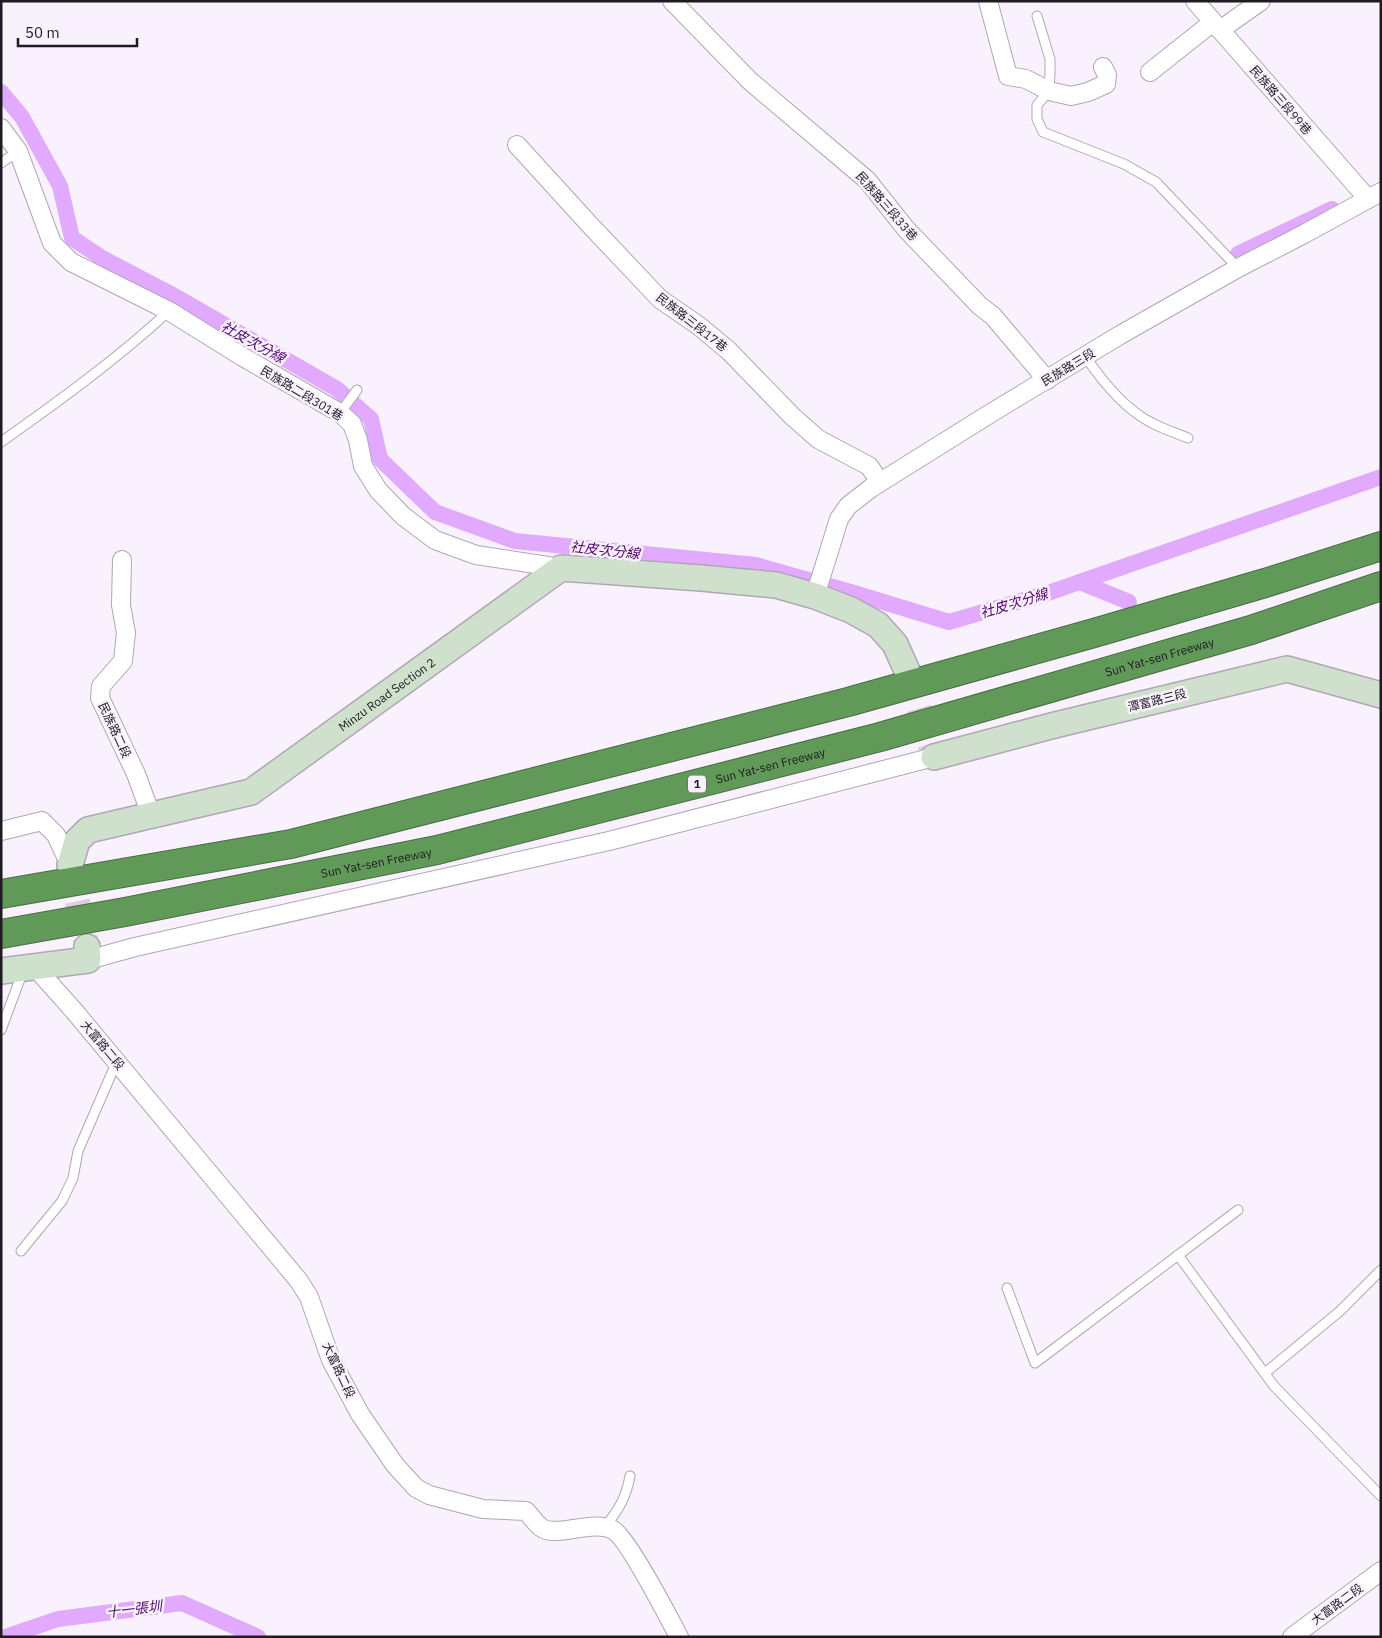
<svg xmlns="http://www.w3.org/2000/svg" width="1382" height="1638" font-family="'IBM Plex Sans','Noto Sans TC',sans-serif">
<rect width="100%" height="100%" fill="#f9f1fd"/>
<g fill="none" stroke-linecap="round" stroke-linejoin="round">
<g stroke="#e1aaff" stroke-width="16">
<polyline points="1,92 22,117 60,186 72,238 102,258 171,294 337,389 371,419 380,459 435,512 515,541 756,565 854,593 949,622 1048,593 1381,477"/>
<polyline points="1238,254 1332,209"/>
<polyline points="1080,582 1129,602"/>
<polyline points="5,1637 58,1619 182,1603 258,1637"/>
</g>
<g stroke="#d8d1dc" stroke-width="25" stroke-dasharray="25 12" stroke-linecap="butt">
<polyline points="908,673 934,757"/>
<polyline points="70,865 87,947"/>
</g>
<g stroke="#b0a7b5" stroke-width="11">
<g id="lane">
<polyline points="1037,16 1050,59 1050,73 1049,91 1037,105 1037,119 1043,132 1124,164 1156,182 1238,268"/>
<polyline points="1,163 18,151"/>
<path d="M1085,356C1102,381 1124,409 1152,423C1163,429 1176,433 1188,438"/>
<polyline points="340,413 357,390"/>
<path d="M1,442C59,401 117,359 169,311"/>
<polyline points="1,1030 23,971"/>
<polyline points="21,1251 62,1201 73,1178 78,1151 117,1061"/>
<polyline points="1178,1255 1274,1386 1381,1496"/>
<polyline points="1007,1288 1035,1363 1238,1210"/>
<polyline points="1265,1373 1340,1311 1381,1270"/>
<path d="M605,1527C619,1509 626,1498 630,1476"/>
</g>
</g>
<g stroke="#b0a7b5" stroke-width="20">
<g id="street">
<polyline points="672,1 750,81 867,180 906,229 980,306 993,316 1047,380"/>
<polyline points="988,1 1008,76 1026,79 1049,91 1071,96 1088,92 1106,84 1107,75 1103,67"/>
<polyline points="1195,1 1368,199"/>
<polyline points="1220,30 1261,1"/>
<polyline points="1150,72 1213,22"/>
<polyline points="1,128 18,151 52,243 71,262 169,311 243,357 340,413 352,424 358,440 363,466 378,490 403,516 435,540 476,555 561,568"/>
<polyline points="517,145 589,224 660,299 699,326 729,351 792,416 818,439 869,466 880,482"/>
<polyline points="122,560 121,605 126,633 123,661 101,686 100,698 136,774 151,815"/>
<polyline points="815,596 839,519 848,506 871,488 991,413 1120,335 1238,268 1304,234 1381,192"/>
<polyline points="1,831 42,821 56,835 70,865"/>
<polyline points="88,960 135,947 609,841 934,757"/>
<path d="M35,967L75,1012L299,1281L309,1297L331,1360L360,1414L395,1465L416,1488L429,1495L483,1509L526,1511C531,1516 536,1524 542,1528C557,1538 593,1519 613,1530C627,1537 669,1618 679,1637"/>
<polyline points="1292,1637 1381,1571"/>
</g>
</g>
<g stroke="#b0a7b5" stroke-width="28">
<g id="secondary">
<polyline points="934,757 1055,725 1287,669 1381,695"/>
<path id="s1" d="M70,865L77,841L88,830L251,792L561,568L701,578L776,585L815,596L851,610L878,625L895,644L908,673"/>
<polyline points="1,971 88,960 87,947"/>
</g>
</g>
<g stroke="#496d45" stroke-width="30">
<g id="highway">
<polyline points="1,894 291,844 848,702 1094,633 1265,583 1381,546"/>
<path id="s2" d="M1,934L125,912L437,850L880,737L1251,630L1381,586"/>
</g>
</g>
<use href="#lane" stroke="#fff" stroke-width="9"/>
<use href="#street" stroke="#fff" stroke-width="18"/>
<use href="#secondary" stroke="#cfe0cd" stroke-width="25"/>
<use href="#highway" stroke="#609958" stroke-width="28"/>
</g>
<g text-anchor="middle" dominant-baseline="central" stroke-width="5" stroke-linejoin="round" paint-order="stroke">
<rect fill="#f9f1fd" stroke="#605c63" stroke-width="1" x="688" y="775.5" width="18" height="17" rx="4"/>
<g font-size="11" font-weight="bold" fill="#1f1c21">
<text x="697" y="784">1</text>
</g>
<g font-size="12" fill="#1f1c21" stroke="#f9f1fd">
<text transform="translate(1281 100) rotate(49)">民族路三段99巷</text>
<text transform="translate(887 206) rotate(49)">民族路三段33巷</text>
<text transform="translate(692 322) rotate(38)">民族路三段17巷</text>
<text transform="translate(1068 367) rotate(-31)">民族路三段</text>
<text transform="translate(302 393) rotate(31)">民族路二段301巷</text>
<text stroke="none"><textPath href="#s2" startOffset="1192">Sun Yat-sen Freeway</textPath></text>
<text stroke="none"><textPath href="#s1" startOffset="375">Minzu Road Section 2</textPath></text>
<text transform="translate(1157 700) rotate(-14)">潭富路三段</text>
<text transform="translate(115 730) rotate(65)">民族路二段</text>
<text stroke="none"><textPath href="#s2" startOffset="788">Sun Yat-sen Freeway</textPath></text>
<text stroke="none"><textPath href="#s2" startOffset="382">Sun Yat-sen Freeway</textPath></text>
<text transform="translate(103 1045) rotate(50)">大富路二段</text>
<text transform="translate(339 1370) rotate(65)">大富路二段</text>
<text transform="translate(1337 1604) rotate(-36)">大富路二段</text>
</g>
<g font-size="14" font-style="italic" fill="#51066e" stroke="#f9f1fd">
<text transform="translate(253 342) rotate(29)">社皮次分線</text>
<text transform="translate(605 550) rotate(6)">社皮次分線</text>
<text transform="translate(1014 603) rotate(-17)">社皮次分線</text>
<text transform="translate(134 1609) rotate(-7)">十一張圳</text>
</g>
</g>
<rect width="1382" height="1638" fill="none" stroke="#1f1c21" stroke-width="5"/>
<path d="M18 38v8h119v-8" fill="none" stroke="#1f1c21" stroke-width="2.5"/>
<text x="25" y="38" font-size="15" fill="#1f1c21" stroke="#f9f1fd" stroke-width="4" paint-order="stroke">50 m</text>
</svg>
